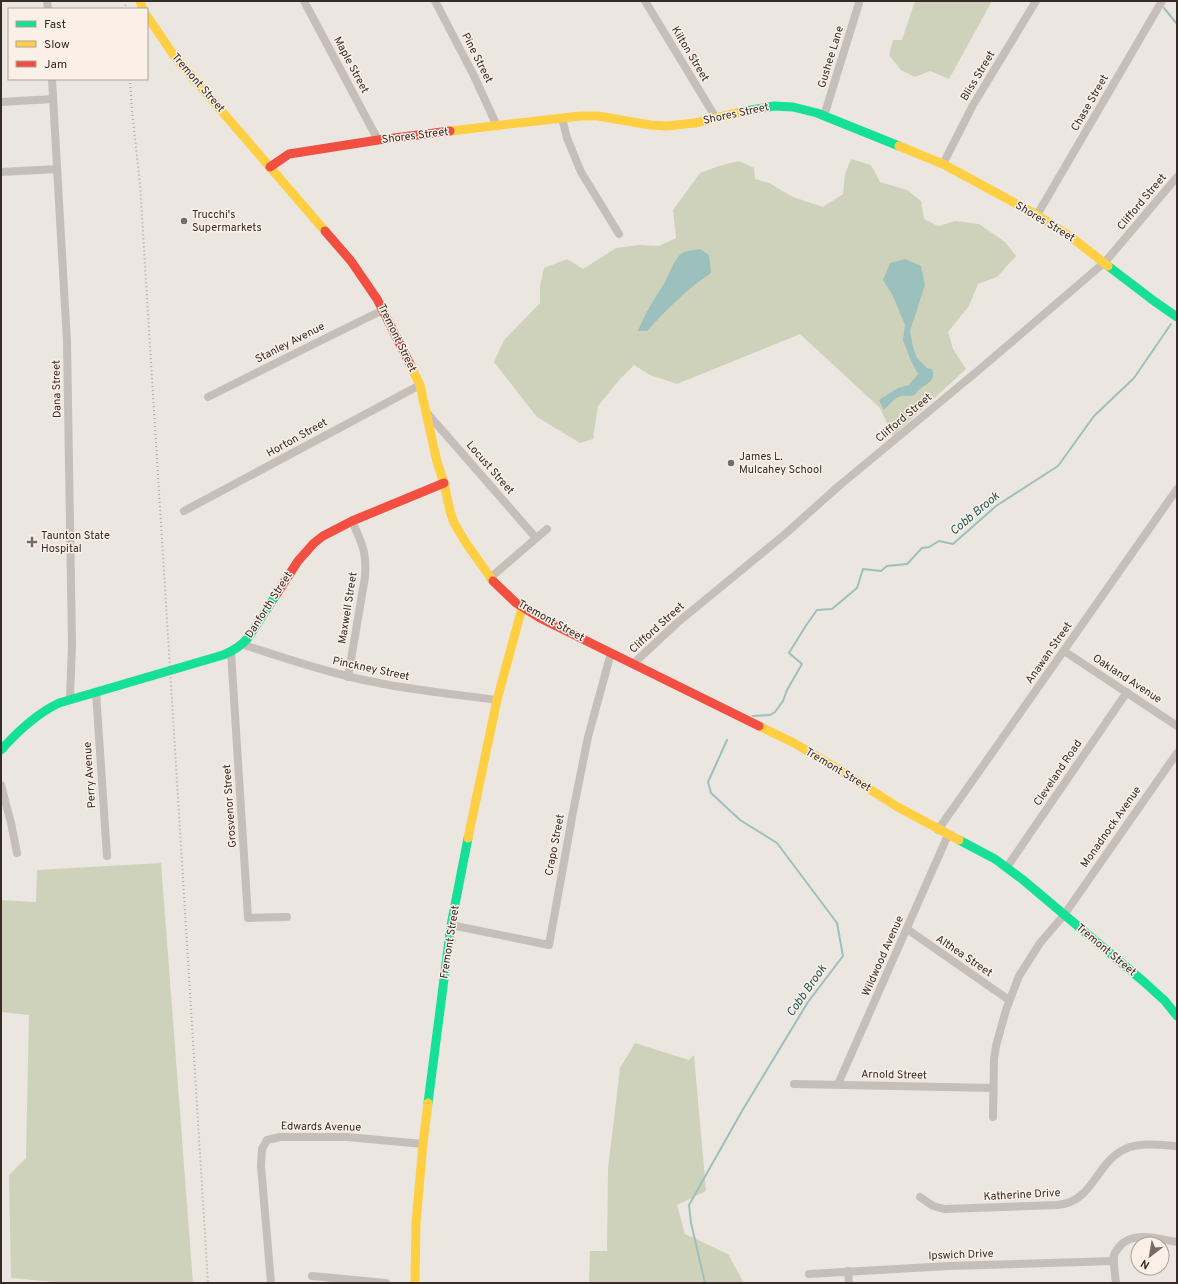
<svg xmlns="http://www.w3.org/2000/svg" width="1178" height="1284" font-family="Overpass,sans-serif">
<rect width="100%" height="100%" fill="#ece6e0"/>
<g fill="#cfd2ba">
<polygon points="915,1 992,1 949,79 930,71 915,77 901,70 889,55 893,40 902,40"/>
<polygon points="851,159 871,165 880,182 907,190 921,201 924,219 938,226 955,221 979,224 1005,242 1016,256 997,277 978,284 969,306 948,332 953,349 966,369 893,436 880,408 800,334 677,384 650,375 634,365 620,379 598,406 593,439 580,443 537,417 494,362 504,340 540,303 540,286 544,268 567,259 583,269 616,248 639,245 659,246 676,238 673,210 700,173 719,166 739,161 754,168 755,179 769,183 793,197 823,207 843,194 845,174"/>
<polygon points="161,863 193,1283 66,1283 11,1278 9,1175 26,1158 29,1015 1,1012 1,900 36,902 37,870"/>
<polygon points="635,1043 689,1060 694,1055 706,1191 677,1205 685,1234 728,1254 744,1283 589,1283 590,1251 607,1251 608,1169 620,1068"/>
</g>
<g fill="#9cc0bd">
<path d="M700,249L709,255L711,273C687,289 666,310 647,331H638C645,313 655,298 665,282C669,274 675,258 682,253C687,250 695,250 700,249Z"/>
<path d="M905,259L921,266L925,285L910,331L913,347L917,358L927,368L932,369C936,380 928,383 920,389C918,390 916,394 914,395C909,397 905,395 901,396C894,398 889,405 884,410L879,400L898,388L909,385L918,374L911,361L903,340L905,325L893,296L883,280L890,263Z"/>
</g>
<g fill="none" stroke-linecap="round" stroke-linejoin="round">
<g stroke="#9cc0bd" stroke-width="2">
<polyline points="1164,8 1177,24"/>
<polyline points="753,716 770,715 775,712 783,701 787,690 802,664 789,653 805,627 817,610 832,609 857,588 863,569 881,571 887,566 907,564 922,548 929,547 939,541 953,544 996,506 1058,466 1094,416 1134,378 1171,324"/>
<polyline points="705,1283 691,1223 689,1205 742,1111 808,1002 843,956 837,923 777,843 740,820 711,793 708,782 727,740"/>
</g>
<g stroke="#c5beb9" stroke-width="8">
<polyline points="47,1 48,9"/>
<polyline points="304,1 378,140"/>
<polyline points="435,1 474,76 497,126"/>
<polyline points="645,1 716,118"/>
<polyline points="52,79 67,342 72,643 70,699"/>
<polyline points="1,102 53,99"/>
<polyline points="824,116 859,3"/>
<polyline points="562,118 567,138 581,172 619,234"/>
<polyline points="943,164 973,105 1036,1"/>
<polyline points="1,172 57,169"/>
<polyline points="1037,215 1162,1"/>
<polyline points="208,397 316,343 383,310"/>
<polyline points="427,413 536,538"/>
<polyline points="184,511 420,385"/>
<polyline points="490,578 547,529"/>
<path d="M243,644L250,647C288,659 325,672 364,680C408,690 453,694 497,700"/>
<polyline points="1064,651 1177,726"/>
<polyline points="231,652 248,918 287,917"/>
<polyline points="633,664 677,623 784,535 840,485 980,369 1105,262 1177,177"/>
<path d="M348,677L365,577C367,553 362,543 352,521"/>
<polyline points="96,692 107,856"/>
<polyline points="1,785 11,823 17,853"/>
<polyline points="938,830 1177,489"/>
<polyline points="1007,867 1127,692"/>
<polyline points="451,925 549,945 573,812 588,737 611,653"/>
<polyline points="907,929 1009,1000"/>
<polyline points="794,1084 993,1088"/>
<polyline points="838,1084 948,835"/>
<polyline points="993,1117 994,1059 996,1046 1006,1010 1019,976 1040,943 1064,915 1177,753"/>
<path d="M920,1197L933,1206L944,1209L1057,1205C1094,1202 1095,1163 1125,1149C1141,1142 1160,1145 1177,1146"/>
<polyline points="848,1271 849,1283"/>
<polyline points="809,1274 949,1266 1114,1261"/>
<polyline points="312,1276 386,1283"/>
<polyline points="271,1283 261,1166 262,1149 267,1140 280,1137 347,1137 423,1144"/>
<path d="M1116,1283C1115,1274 1113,1264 1114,1255C1115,1252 1117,1250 1119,1247C1132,1230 1159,1239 1177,1242"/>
</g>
<g stroke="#16e098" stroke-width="9">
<polyline points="745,111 774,106 793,107 817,113 899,146"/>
<polyline points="1108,266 1154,301 1177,317"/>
<path d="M1,750C18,731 36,714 59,703L223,655C233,651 241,646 248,638L276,595"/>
<polyline points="959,840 995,859 1022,879 1143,981 1165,1001 1177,1016"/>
<polyline points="428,1103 451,925 468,838"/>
</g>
<g stroke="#ffcf43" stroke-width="9">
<polyline points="140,1 143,9"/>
<polyline points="147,16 175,57 325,231"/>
<polyline points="450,131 580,116 598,116 650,125 667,126 695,123 745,111"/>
<polyline points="899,146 943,164 1037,215 1071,237 1108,266"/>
<polyline points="410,364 420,385 437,462 444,483 450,511 454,523 466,543 493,581"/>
<polyline points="759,726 794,743 838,769 896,806 959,840"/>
<polyline points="468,838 497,700 522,608"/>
<polyline points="415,1283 416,1223 423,1144 428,1103"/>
</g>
<g stroke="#f24e42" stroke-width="9">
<polyline points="270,167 289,154 378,140 450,131"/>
<polyline points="325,231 351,261 377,299 410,364"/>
<polyline points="493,581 516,603 540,618 759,726"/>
<polyline points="276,595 298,561 314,543 323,536 352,521 444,483"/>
</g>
<g stroke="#ada7a3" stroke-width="2" stroke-dasharray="1 3" stroke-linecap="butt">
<polyline points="125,1 126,9"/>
<polyline points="130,79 132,111 140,184 208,1283"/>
</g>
</g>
<g fill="#766c68" stroke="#faf0e7" stroke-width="1.5">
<circle cx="184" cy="221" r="4"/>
<circle cx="731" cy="463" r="4"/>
<path d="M30 536h4v4h4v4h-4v4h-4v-4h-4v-4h4z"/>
</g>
<g text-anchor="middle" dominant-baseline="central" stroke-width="3" stroke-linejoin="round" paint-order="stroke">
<g font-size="11" fill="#362b27" stroke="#faf0e7">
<text transform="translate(690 54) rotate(59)">Kilton Street</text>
<text transform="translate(831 57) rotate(-73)">Gushee Lane</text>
<text transform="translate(477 58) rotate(63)">Pine Street</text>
<text transform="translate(351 65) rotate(62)">Maple Street</text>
<text transform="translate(978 76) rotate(-59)">Bliss Street</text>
<text transform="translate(198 83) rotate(49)">Tremont Street</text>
<text transform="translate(1090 103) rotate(-60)">Chase Street</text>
<text transform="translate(736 114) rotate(-12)">Shores Street</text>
<text transform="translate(415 136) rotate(-7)">Shores Street</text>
<text transform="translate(1142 202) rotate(-50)">Clifford Street</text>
<text transform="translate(1045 222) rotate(31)">Shores Street</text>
<text transform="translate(397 338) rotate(64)">Tremont Street</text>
<text transform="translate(290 343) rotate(-27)">Stanley Avenue</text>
<text transform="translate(57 389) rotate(-91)">Dana Street</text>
<text transform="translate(904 418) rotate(-40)">Clifford Street</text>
<text transform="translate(297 438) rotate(-29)">Horton Street</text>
<text transform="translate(490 468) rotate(49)">Locust Street</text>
<text transform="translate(269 605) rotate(-57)">Danforth Street</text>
<text transform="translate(348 608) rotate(-81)">Maxwell Street</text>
<text transform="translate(551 621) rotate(29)">Tremont Street</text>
<text transform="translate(657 628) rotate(-42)">Clifford Street</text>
<text transform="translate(1049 653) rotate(-55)">Anawan Street</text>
<text transform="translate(371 669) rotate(12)">Pinckney Street</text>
<text transform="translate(1127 679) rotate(33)">Oakland Avenue</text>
<text transform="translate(838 770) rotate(31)">Tremont Street</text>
<text transform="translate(1058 773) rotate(-56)">Cleveland Road</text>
<text transform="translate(90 775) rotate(-94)">Perry Avenue</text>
<text transform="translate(230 806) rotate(-94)">Grosvenor Street</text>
<text transform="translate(1111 827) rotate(-55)">Monadnock Avenue</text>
<text transform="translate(555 845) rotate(-79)">Crapo Street</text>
<text transform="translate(450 942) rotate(-81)">Fremont Street</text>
<text transform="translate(1106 950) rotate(40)">Tremont Street</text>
<text transform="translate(883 956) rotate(-66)">Wildwood Avenue</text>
<text transform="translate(964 956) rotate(34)">Althea Street</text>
<text transform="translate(894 1075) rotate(1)">Arnold Street</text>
<text transform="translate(321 1127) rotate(1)">Edwards Avenue</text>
<text transform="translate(1022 1195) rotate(-3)">Katherine Drive</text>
<text transform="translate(961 1255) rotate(-2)">Ipswich Drive</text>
</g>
<g font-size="11" fill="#362b27" stroke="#faf0e7" text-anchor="start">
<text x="192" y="215">Trucchi's<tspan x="192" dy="13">Supermarkets</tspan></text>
<text x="739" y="457">James L.<tspan x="739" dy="13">Mulcahey School</tspan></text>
<text x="41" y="536">Taunton State<tspan x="41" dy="13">Hospital</tspan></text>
</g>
<g font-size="12" font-style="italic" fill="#1c5858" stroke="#faf0e7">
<text transform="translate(975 514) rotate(-40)">Cobb Brook</text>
<text transform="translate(807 991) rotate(-55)">Cobb Brook</text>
</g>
</g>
<rect width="1178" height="1284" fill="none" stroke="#362b27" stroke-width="4"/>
<rect x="8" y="8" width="140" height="72" fill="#faf0e7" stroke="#aca19a"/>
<rect x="16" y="21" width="20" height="6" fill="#16e098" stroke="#aca19a"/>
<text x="44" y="28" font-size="12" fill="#362b27">Fast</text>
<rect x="16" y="41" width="20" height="6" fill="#ffcf43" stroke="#aca19a"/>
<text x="44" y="48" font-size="12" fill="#362b27">Slow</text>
<rect x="16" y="61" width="20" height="6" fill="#f24e42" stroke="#aca19a"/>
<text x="44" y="68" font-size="12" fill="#362b27">Jam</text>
<g transform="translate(1150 1256) rotate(211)"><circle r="19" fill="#faf0e7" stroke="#aca19a"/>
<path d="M0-3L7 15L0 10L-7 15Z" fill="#766c68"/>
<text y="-6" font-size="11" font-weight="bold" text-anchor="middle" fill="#362b27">N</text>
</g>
</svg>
